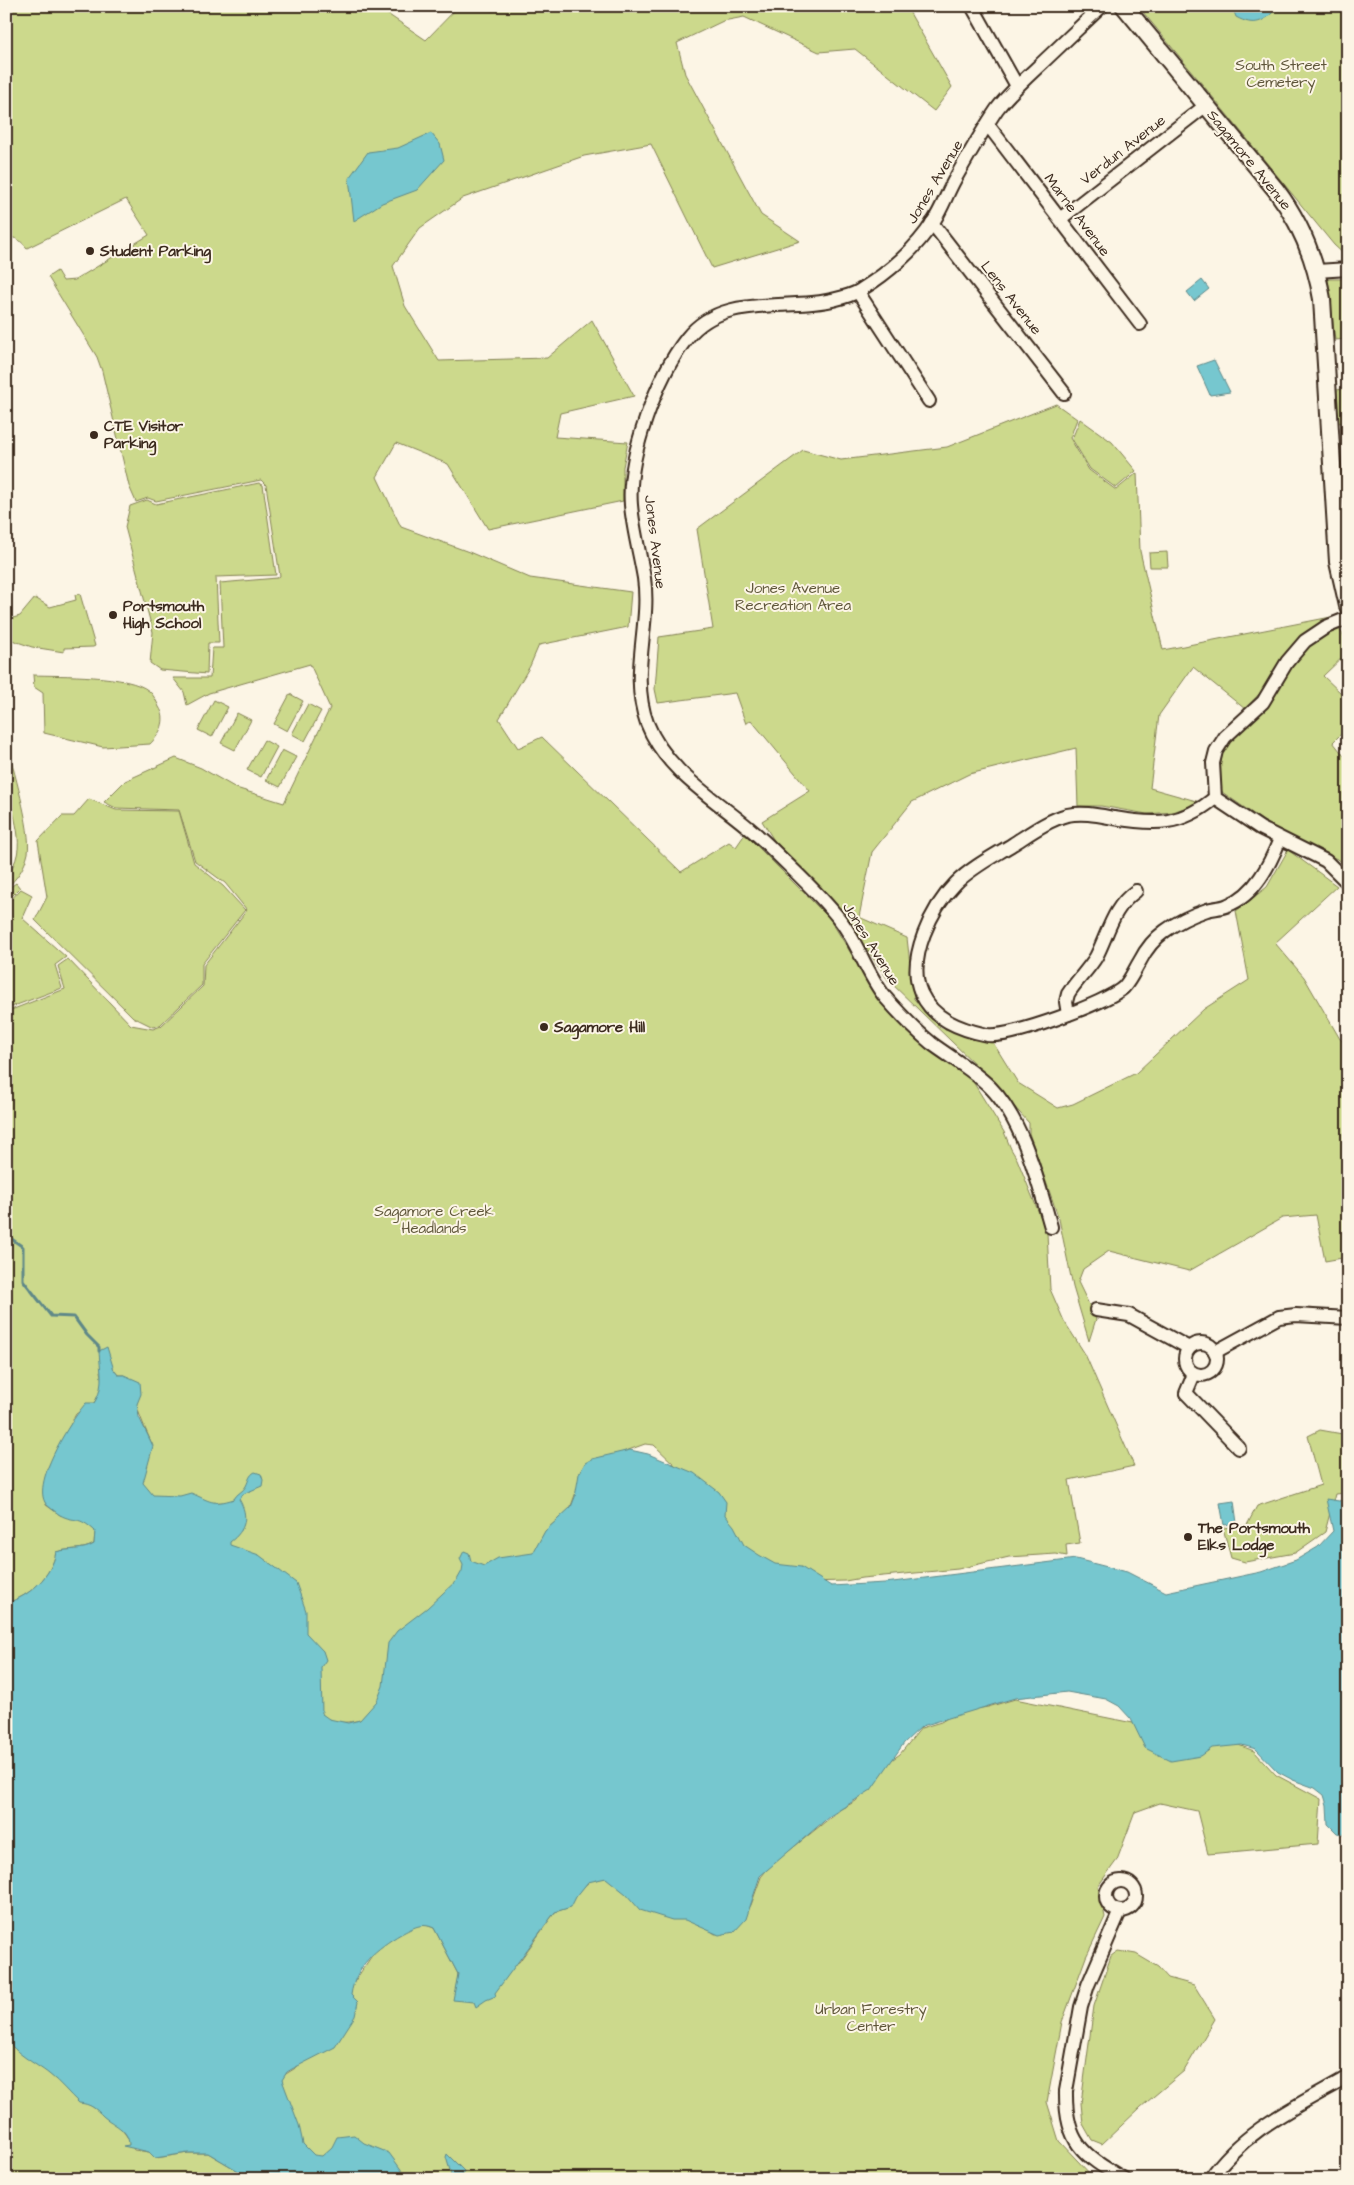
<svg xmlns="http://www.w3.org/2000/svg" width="1354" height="2185" font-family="'Architects Daughter',sans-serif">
<rect width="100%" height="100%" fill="#fcf5e5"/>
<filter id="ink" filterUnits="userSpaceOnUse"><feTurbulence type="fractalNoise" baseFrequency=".02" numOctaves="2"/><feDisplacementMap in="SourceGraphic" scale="10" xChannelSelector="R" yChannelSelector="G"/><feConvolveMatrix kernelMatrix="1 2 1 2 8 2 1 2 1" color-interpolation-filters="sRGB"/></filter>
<g filter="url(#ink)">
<g fill="#ccd98c" stroke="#848255">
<path d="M6,6H381L386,13L426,40L459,6H484L492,11L500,6H906L952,87L934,111L855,49L819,52L744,17L723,21L677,43L685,74L761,215L800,241L712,268L651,144L584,156L463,198L420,228L393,266L405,306L439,361L547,358L592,320L634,396L560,413L555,437L628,442L623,467V501L488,529L448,464L396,443L377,477L401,527L469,552L530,578L631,592L628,627L539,645L530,666L499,719L518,748L542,737L681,872L729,842L736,847L745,834L830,919L877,996L922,1043L967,1072L1004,1132L1011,1149L1017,1159L1047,1233L1050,1289L1064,1321L1085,1354L1134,1466L1069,1480L1080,1543L1066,1545L1067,1556L1056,1554L1009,1557L958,1569L862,1578L845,1581L807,1582L768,1574L676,1466L654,1445L645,1444L623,1452L576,1492L570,1509L547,1529L540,1542V1548L360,1720C348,1723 338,1723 326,1720L224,1556L229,1502L163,1504L138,1488L152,1444C141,1421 134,1398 124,1375H118L114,1370L100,1371L102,1382L99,1395L94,1403L76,1414L47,1469L45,1479L46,1505L60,1515L85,1521L95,1531L94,1544C82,1551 69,1548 56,1552C52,1576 29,1597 6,1603V1012L65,989L58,966L68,959L131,1025L153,1029L161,1026L203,986L204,965L247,910L225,883L195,861L179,810L116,808L104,802L125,781L176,758L201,768L236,788L284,803L330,708L310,664L209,693L187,705L184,692L173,678H210L212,648H223L220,583L277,578L280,576L266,485L261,480L156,501L148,498L136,502L129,486L102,371L97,357L48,277L57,271L63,281L75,280L149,235L126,199L27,248C21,241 16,236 6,238Z"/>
<polygon points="1138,6 1348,6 1348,258 1334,245"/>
<polygon points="1328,279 1348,279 1348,339 1335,340"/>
<polygon points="1348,388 1348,422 1338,423 1337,390"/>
<polygon points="1056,404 1077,419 1070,438 1089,470 1116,490 1137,473 1140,551 1163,650 1331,617 1245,709 1193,667 1159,715 1150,788 1200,802 1173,812 1147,814 1101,806 1078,806 1076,748 969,774 912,802 872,852 859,917 907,938 914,999 941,1028 992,1041 1018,1083 1058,1108 1073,1104 1136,1073 1204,1009 1249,980 1236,911 1267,887 1288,850 1337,886 1275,943 1304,977 1340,1039 1348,1047 1348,1257 1325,1261 1316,1215 1282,1218 1189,1271 1109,1251 1083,1269 1078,1282 1096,1319 1089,1341 1073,1287 1059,1219 1029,1133 1029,1123 981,1070 889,981 842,914 794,860 775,842 762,821 810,791 751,720 746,724 735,693 658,703 655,689 659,637 713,629 697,529 803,450 841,460 947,447"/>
<polygon points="1080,419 1112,442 1136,471 1116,488 1090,469 1072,439"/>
<polygon points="259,483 263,485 276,575 216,577 219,643 208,643 207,674 160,670 150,663 153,632 125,527 130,506 147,500 156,504"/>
<polygon points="1167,552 1168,567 1150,567 1149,553"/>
<polygon points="80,594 95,646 93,647 64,648 64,652 32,647 6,638 6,620 20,616 35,598 50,607 76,600 75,595"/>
<polygon points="1339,629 1348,642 1348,652 1323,676 1341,693 1348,687 1348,727 1333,742 1344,756 1348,755 1348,869 1337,859 1282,834 1222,792 1218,782 1224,743 1284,675 1307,645"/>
<path d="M33,675C60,676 129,674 149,691C153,694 157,702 159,707C168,720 160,734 150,744L103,747L44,733L43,693L34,687Z"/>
<polygon points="290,694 303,701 287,731 274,724"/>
<polygon points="214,700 228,707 212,737 198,730"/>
<polygon points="308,704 321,711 305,741 292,734"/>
<polygon points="237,713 251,720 235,750 221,743"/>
<path d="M6,740C12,766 32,830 28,853C25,867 17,879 6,888V876C31,848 11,814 6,783C5,769 6,754 6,740Z"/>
<polygon points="264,740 277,747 261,777 247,770"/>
<polygon points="282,750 296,757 280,787 266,780"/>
<polygon points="89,799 116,810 179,811 194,863 223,886 245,910 202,964 202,985 160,1025 153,1027 133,1017 35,920 47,897 38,841 62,816 74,816"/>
<polygon points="16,883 20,888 6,902 6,890"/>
<polygon points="21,889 32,895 22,918 66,957 55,965 62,988 6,1009 6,905"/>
<polygon points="1320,1430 1348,1435 1348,1493 1335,1494 1325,1532 1295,1553 1245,1562 1231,1558 1223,1528 1247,1525 1257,1506 1321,1485 1308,1436"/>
<polygon points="1015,1699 1236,1744 1254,1751 1276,1775 1321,1799 1318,1844 1208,1854 1197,1811 1160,1803 1135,1812 1117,1860 1098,1886 1105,1917 1086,1957 1062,2022 1047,2102 1059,2141 1093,2177 1091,2179 402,2179 335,2151 300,2165 281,2077 297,2067 375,1951 404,1923 426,1925 434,1928 458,1974 457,1984 519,1962 555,1912 567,1908 573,1897 590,1881 597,1877 611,1879 674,1914 705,1927 715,1934 734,1932 751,1905 761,1877 769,1867 841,1809 856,1801 882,1767 900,1754 921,1728 941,1722 957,1712 988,1707"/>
<polygon points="1118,1951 1136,1954 1158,1967 1168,1978 1194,1985 1215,2019 1184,2071 1141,2107 1102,2144 1092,2140 1083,2124 1081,2103 1094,2006 1111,1956"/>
<polygon points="6,1977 35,2062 87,2103 117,2124 126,2135 134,2150 149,2152 156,2158 188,2153 208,2153 252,2179 6,2179"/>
</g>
<g fill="#76c7cf" stroke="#5e8888">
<path d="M1232,6H1278C1265,23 1254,27 1236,17Z"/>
<polygon points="431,133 440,144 444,160 417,190 382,203 354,221 349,178 368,152 398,148"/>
<polygon points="1202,280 1209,289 1194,301 1187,292"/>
<polygon points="1214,360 1230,392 1210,395 1197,366"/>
<path d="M107,1347L114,1370L118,1375H124L140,1382L141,1394L137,1404L139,1417L153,1446L143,1483L153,1495L180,1496L191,1493C210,1501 212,1506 234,1499C237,1493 243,1492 246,1486C249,1480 249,1475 255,1472L261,1474L263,1480L262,1486L243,1494L239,1499C249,1516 246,1530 230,1542V1545L259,1555L296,1583L306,1611V1633L323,1651L326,1660L321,1667L322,1714L329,1719L348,1723L360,1720L377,1701L383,1686L388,1643L397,1631L427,1608L457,1580L462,1571L463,1565L460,1559L464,1551L469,1553L471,1561L484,1566L498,1558L533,1553L545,1531L571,1507L575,1497L579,1474L585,1463L592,1459L630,1450L648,1454L694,1473L719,1492L726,1502L725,1515L734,1526L744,1545L759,1555L775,1564L801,1567L831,1586L885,1583L1076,1559L1127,1572L1166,1592L1261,1572L1296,1560L1318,1547L1333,1531L1326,1499L1339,1501L1348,1498V1835L1337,1833L1328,1824L1327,1805L1324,1795L1315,1788L1293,1780L1278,1772L1256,1749L1242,1745L1212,1748L1201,1756L1171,1761L1145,1748L1131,1719L1119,1706L1106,1699L1067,1692L1015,1698L922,1726L904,1743L871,1790L830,1816L760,1876L746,1919L734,1932L719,1935L685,1920H672L640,1910L626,1894L606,1878L588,1882L576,1897L571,1907L555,1912L495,1993L496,1996L486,2000L476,2007L474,2002L453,2000L458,1974L434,1928C421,1922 413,1928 401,1934C377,1948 355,1966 351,1995L358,2002L355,2016L335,2047L292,2069L287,2072L282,2080L299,2125L303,2144L314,2155L322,2156L332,2147L337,2137L354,2135L364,2143L389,2153L408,2179H252L208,2153H188L155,2158L149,2152L123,2146L129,2145C129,2129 113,2125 103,2116C96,2109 91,2104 79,2103C69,2094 60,2082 49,2074C37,2064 9,2051 6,2035C4,2019 14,2006 6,1990V1603C29,1597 52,1576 56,1552C69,1548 83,1551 94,1544L95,1531C78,1515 75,1523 60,1515C57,1513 52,1509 48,1506C27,1488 73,1417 86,1403H94C105,1386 100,1370 99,1351Z"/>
<polygon points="1234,1501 1237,1523 1224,1525 1220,1503"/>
<polygon points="447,2154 464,2171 461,2179 448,2179 451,2174 446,2157"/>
</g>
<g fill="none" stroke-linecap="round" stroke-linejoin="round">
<polyline stroke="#5e8888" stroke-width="3" points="6,1235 23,1247 23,1280 51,1316 74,1317 87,1335 99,1347 99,1351"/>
<g stroke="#3b2a1e" stroke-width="16">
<g id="minor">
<polyline points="972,6 1017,86"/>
<polyline points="988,125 1140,324"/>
<polyline points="1060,219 1205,106"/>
<polyline points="932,223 1064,393"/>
<polyline points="1317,271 1348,269"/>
<polyline points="858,292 929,401"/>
<polyline points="1348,618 1326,627 1305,641 1287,662 1263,702 1225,737 1216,751 1213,763 1215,798 1260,828 1326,861 1348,883"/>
<path d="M1215,798C1181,826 1155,825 1114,818C1097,815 1083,812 1067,815C1048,820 1029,834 1013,844C994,856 972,867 956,883C932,907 906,959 921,993C933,1019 959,1029 987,1035C1008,1039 1109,1002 1124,987C1131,979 1135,969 1140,961C1146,949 1154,939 1165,931C1177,922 1192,915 1207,910C1214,908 1222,908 1228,905C1255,895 1270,864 1280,839"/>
<path d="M1068,1014L1066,1002L1068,994C1076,981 1088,970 1096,957C1109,932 1112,908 1136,891"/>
<path d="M1051,1227C1038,1182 1023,1120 990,1087C972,1069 951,1058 931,1043C914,1029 899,1013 885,997C866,973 858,943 840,920C820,894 795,872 772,849C732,807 669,780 647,723C629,674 651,626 644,578C640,554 633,529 631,505C627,457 657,376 687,338C724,291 789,313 840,298C847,296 856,294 862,289C888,273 916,249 933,222C942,209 947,193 955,179C968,156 982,131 997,109C1010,92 1027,77 1043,62C1062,44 1082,25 1102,6"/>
<polyline points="1096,1310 1129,1315 1189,1348"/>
<circle cx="1201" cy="1359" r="16"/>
<polyline points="1215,1352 1279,1317 1296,1315 1348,1318"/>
<polyline points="1194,1374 1186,1393 1239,1448"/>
<circle cx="1121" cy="1896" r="15"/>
<path d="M1120,1911L1088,1985L1081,2007L1066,2091C1065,2142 1082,2155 1124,2179"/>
<path d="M1210,2179C1244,2129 1298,2106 1348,2077"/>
</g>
</g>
<g stroke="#3b2a1e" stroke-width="20">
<path id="major" d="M1124,6L1276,190C1301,223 1315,258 1322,299L1338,562L1348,606"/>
</g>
<use href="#minor" stroke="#fcf5e5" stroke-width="12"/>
<use href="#major" stroke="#fcf5e5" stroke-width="16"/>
</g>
</g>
<g fill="#3b2a1e" stroke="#fcf5e5" stroke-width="2">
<circle cx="90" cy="251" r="5"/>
<circle cx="94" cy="435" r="5"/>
<circle cx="113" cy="615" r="5"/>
<circle cx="544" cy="1027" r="5"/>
<circle cx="1188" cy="1537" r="5"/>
</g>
<g text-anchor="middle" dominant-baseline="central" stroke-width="4" stroke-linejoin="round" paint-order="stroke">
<g font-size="15" fill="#5f563a" stroke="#fcf5e5">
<text x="1281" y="65">South Street<tspan x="1281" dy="17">Cemetery</tspan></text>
<text x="793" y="588">Jones Avenue<tspan x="793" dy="17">Recreation Area</tspan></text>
<text x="434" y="1211">Sagamore Creek<tspan x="434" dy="17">Headlands</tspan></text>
<text x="871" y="2009">Urban Forestry<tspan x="871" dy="17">Center</tspan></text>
</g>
<g font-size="15" fill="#3b2a1e" stroke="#fcf5e5">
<text transform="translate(1123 150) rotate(-38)">Verdun Avenue</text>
<text transform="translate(1249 160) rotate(51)">Sagamore Avenue</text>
<text transform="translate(935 182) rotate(-59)">Jones Avenue</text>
<text transform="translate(1077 215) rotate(53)">Marne Avenue</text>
<text transform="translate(1011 298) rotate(52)">Lens Avenue</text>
<text transform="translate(655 542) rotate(83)">Jones Avenue</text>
<text transform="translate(871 944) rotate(58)">Jones Avenue</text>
</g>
<g font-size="15" font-weight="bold" fill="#3b2a1e" stroke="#fcf5e5" text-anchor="start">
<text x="100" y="251">Student Parking</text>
<text x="104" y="426">CTE Visitor<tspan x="104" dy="17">Parking</tspan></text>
<text x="123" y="606">Portsmouth<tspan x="123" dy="17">High School</tspan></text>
<text x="554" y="1027">Sagamore Hill</text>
<text x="1198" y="1528">The Portsmouth<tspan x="1198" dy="17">Elks Lodge</tspan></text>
</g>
</g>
<rect width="1354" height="2185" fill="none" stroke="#fcf5e5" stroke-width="25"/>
<rect x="12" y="12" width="1329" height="2160" fill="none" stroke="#3b2a1e" stroke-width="2" filter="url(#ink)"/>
</svg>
